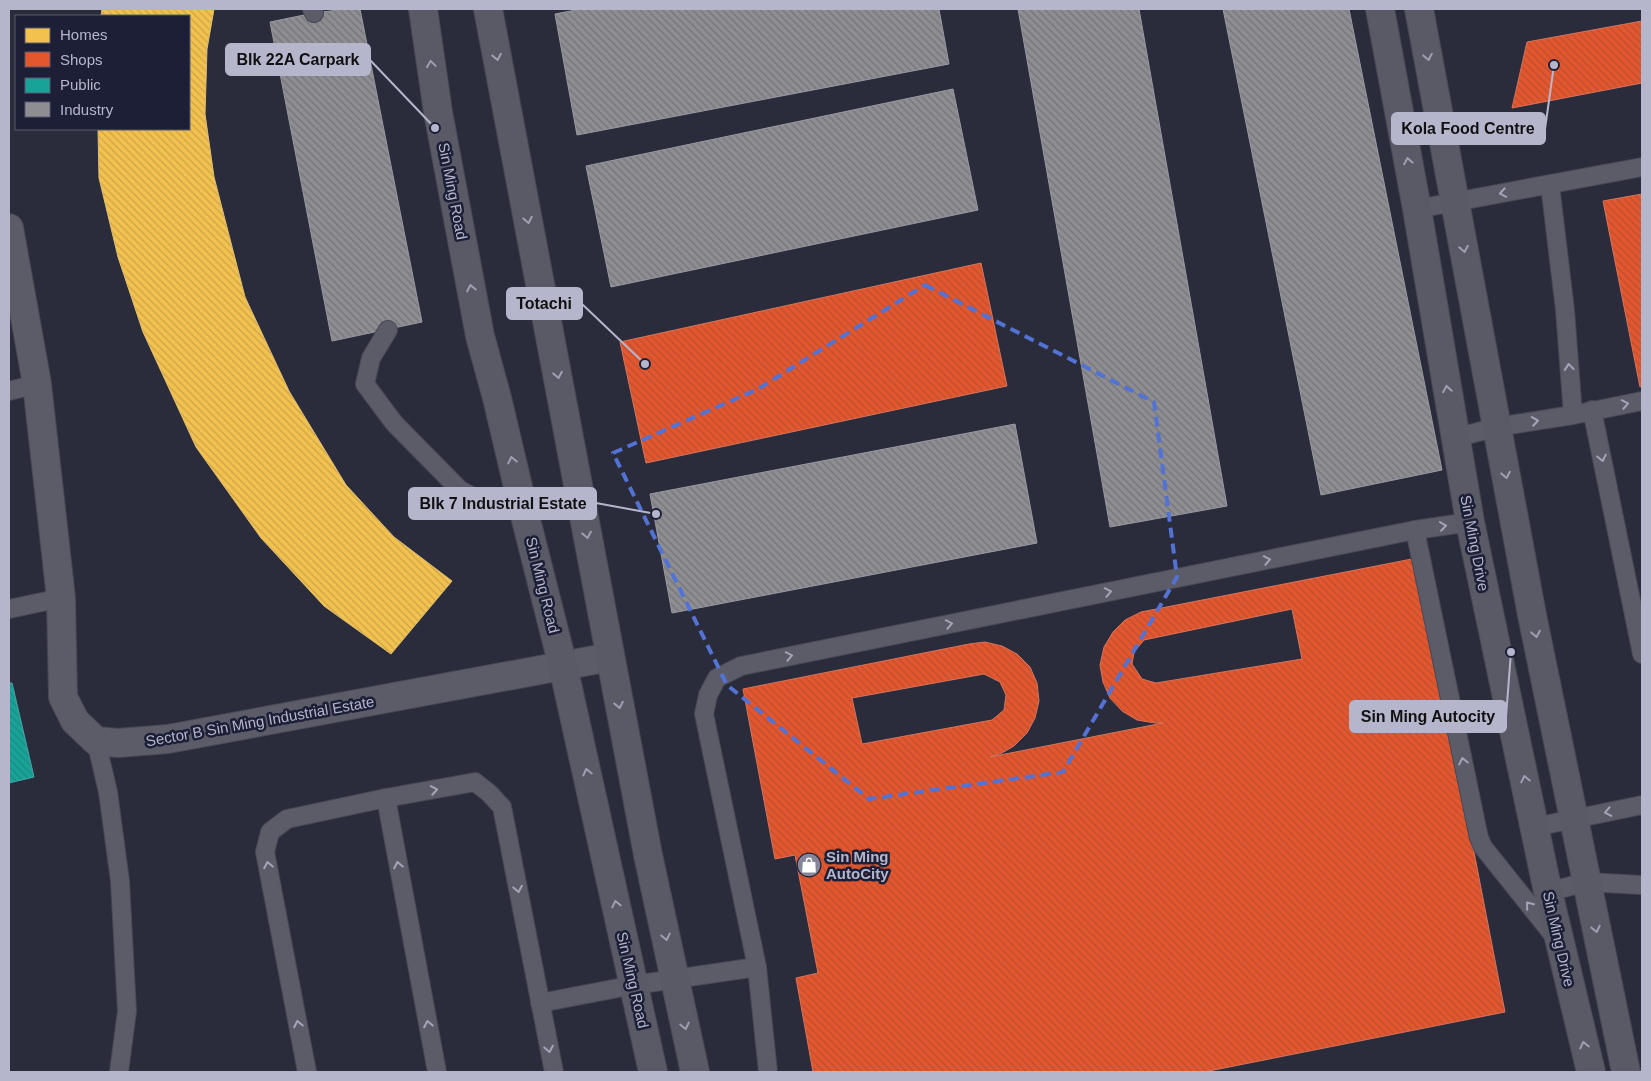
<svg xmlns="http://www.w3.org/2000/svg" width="1651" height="1081" font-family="Arial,sans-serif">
<defs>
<pattern id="homes-back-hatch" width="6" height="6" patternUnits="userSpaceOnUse" patternTransform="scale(1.25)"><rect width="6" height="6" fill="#f2c14e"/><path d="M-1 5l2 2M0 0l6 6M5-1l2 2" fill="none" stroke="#cca54b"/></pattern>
<pattern id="shops-back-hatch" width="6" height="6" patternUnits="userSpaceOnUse" patternTransform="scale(1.25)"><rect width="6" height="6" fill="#e4572e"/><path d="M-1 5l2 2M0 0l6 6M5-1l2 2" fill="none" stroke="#b84f32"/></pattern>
<pattern id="public-back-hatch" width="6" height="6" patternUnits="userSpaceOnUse" patternTransform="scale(1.25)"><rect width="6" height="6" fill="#17a398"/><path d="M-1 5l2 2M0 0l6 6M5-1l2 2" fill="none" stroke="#1f8881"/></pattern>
<pattern id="industry-back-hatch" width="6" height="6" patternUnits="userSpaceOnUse" patternTransform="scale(1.25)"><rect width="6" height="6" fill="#8d8d92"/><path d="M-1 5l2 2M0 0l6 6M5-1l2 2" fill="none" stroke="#737378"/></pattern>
</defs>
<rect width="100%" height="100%" fill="#2b2c3b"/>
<polygon fill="url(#homes-back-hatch)" stroke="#e0be74" points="102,9 214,9 207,49 205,114 214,177 245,297 289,391 346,485 394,537 452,581 391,654 324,606 261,538 196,447 143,332 118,257 99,178 98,129 189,129 189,16 101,16"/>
<g fill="url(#shops-back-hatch)" stroke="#d6745d" fill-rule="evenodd">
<polygon points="1642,21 1642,83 1512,108 1527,42"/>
<polygon points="1642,194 1642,386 1640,387 1603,201"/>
<polygon points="981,263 1007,386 646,463 620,342"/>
<path d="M1417,558L1505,1012L1204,1072H813L796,978L818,973L795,855L775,859L743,689L969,644L985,642L1002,646L1017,654L1030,667L1037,683L1039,701L1035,718L1027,733L1014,746L1002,753L990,757L1163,723H1155L1137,720L1122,711L1110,698L1103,682L1100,665L1104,647L1113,632L1125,620L1141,612ZM1292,609L1302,659L1156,683L1142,679L1132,664L1134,652L1144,640ZM984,674L1000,682L1006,695L1004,710L992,720L862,744L852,698Z"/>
</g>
<polygon fill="url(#public-back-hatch)" stroke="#46a9a8" points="9,683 12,683 34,777 9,783"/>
<g fill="url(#industry-back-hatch)" stroke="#9999a3">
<polygon points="347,9 360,9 422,322 332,341 270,22 314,13"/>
<polygon points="581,9 939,9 949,64 577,135 555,14"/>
<polygon points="1018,9 1139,9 1227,506 1110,527"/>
<polygon points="1223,9 1349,9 1442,470 1321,495"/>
<polygon points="953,89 978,210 611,287 586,166"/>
<polygon points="1015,424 1037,543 672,613 650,494"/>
</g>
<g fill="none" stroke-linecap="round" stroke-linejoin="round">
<g stroke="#474854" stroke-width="20">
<g id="lane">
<polyline points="312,9 314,13"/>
<polyline points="1550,185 1565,310 1573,415"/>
<polyline points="1417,209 1642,167"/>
<polyline points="388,330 371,358 365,384 394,423 460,490 494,508 523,508"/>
<polyline points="9,391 37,384"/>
<polyline points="1592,410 1642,654"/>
<polyline points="1455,438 1497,427 1573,415 1642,401"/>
<polyline points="1415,530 1479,838 1483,847 1555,937"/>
<polyline points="9,609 61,598"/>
<polyline points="96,741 108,792 120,881 127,1011 119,1072"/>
<polyline points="386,798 437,1072"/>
<polyline points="1535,827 1642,805"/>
<polyline points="1548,892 1586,882 1642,885"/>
<polyline points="540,1003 634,985 757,967"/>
<polyline points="307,1072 265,852 270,832 287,819 386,798 475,782 489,793 502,807 554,1072"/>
<polyline points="768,1072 757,967 704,714 708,695 717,678 741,666 1415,530 1470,522"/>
</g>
</g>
<g stroke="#474854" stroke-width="30">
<polyline id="street" points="9,228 37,384 61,598 63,697 75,721 96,741 118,743 168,739 610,657"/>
</g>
<g stroke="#474854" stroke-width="30">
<g id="secondary">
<polyline points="423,9 438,112 480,336 497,398 523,508 563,666 653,1072"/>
<polyline points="488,9 648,855 695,1072"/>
<polyline points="1380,9 1417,209 1470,522 1548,892 1591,1072"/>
<polyline points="1419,9 1532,615 1626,1072"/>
</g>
</g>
<use href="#lane" stroke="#5c5c68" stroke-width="18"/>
<use href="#street" stroke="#5c5c68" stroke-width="28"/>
<use href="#secondary" stroke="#5a5a66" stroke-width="28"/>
</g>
<defs><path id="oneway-chevron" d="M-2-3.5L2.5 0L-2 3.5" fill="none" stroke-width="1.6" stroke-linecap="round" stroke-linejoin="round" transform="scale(1.25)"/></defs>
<g stroke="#9e9fb2">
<use href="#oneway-chevron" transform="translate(497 57) rotate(79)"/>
<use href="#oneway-chevron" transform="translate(1428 57) rotate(79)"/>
<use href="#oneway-chevron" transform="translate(431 64) rotate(-98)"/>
<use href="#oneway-chevron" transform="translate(1408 161) rotate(-100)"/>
<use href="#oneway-chevron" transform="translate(528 220) rotate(79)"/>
<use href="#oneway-chevron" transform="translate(1464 249) rotate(80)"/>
<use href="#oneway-chevron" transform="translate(471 288) rotate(-101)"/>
<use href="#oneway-chevron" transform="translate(558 375) rotate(79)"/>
<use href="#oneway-chevron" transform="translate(1447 389) rotate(-99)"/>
<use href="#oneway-chevron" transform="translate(512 460) rotate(-103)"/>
<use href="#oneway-chevron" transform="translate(1506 475) rotate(79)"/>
<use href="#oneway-chevron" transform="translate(587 535) rotate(79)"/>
<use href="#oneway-chevron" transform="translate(1536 634) rotate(79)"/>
<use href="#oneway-chevron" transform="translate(619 705) rotate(79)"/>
<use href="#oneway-chevron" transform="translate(587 772) rotate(-103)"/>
<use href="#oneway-chevron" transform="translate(1525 779) rotate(-102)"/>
<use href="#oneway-chevron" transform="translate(616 904) rotate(-102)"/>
<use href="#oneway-chevron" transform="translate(1596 929) rotate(78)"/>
<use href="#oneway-chevron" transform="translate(666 937) rotate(78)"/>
<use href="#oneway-chevron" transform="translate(685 1026) rotate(78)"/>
<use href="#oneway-chevron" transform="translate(1584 1045) rotate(-103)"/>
</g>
<g stroke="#a3a4b8">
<use href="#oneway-chevron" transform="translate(1503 193) rotate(170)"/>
<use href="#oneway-chevron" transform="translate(1569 367) rotate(-95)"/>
<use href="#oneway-chevron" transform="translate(1625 404) rotate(-11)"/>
<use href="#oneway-chevron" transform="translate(1535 421) rotate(-9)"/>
<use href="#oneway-chevron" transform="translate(1602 458) rotate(78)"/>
<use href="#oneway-chevron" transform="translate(1443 526) rotate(-8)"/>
<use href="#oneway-chevron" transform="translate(1267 560) rotate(-11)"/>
<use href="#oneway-chevron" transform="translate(1108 592) rotate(-11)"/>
<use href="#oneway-chevron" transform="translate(949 624) rotate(-11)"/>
<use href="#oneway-chevron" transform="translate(789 656) rotate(-11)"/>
<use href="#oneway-chevron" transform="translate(1463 761) rotate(-102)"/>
<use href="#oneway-chevron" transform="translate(434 790) rotate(-10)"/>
<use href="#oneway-chevron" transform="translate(1608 812) rotate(169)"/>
<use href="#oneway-chevron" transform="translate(268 865) rotate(-101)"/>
<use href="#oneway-chevron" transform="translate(398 865) rotate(-101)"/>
<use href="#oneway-chevron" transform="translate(518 889) rotate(79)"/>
<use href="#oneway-chevron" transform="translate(1529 905) rotate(-129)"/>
<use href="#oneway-chevron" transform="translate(298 1024) rotate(-101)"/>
<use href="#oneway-chevron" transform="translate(428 1024) rotate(-101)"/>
<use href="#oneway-chevron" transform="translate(549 1049) rotate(79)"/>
</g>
<path fill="none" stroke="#5272d4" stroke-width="4" stroke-dasharray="10 6" stroke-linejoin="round" d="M925,285L1154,402L1177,577L1063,772L869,799L727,685L613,453L758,389Z"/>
<defs>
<g id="shop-disc" transform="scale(1.25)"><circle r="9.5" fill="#858699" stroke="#1d1f37"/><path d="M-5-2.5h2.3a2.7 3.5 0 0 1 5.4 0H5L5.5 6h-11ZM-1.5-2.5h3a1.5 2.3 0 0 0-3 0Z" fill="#fff"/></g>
</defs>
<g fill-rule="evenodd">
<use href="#shop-disc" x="809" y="865"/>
</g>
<g text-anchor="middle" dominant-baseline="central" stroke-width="5" stroke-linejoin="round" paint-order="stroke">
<g font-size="15" fill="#b5b6cc" stroke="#1d1f37">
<text transform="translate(453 191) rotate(79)">Sin Ming Road</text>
<text transform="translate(1475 543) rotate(79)">Sin Ming Drive</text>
<text transform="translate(543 585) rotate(76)">Sin Ming Road</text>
<text transform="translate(260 721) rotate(-10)">Sector B Sin Ming Industrial Estate</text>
<text transform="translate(1559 939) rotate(77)">Sin Ming Drive</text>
<text transform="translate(633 980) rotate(77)">Sin Ming Road</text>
</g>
<g font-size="15" font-weight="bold" fill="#b5b6cc" stroke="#1d1f37" text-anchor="start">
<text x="826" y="856">Sin Ming<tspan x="826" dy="17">AutoCity</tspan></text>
</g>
</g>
<path fill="none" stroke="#b5b6cc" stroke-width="2" d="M435 128L370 60M1554 65L1545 129M645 364L582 304M656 514L596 503M1511 652L1506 717"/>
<g fill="#b5b6cc" stroke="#1d1f37" stroke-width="2">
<circle cx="435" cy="128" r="5"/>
<circle cx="1554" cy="65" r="5"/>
<circle cx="645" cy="364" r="5"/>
<circle cx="656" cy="514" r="5"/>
<circle cx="1511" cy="652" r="5"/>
</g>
<g fill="#b5b6cc" stroke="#b5b6cc" stroke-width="2">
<rect x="226" y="44" width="144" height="31" rx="5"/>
<rect x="1392" y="113" width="153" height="31" rx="5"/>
<rect x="507" y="288" width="75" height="31" rx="5"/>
<rect x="409" y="488" width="187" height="31" rx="5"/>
<rect x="1350" y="701" width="156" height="31" rx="5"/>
</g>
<g font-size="16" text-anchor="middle" font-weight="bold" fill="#111">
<text x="298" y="65">Blk 22A Carpark</text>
<text x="1468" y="134">Kola Food Centre</text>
<text x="544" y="309">Totachi</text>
<text x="503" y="509">Blk 7 Industrial Estate</text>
<text x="1428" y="722">Sin Ming Autocity</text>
</g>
<rect width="1651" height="1081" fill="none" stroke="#b5b6cc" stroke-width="20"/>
<rect x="15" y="15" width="175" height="115" fill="#1d1f37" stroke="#5a5b73"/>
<rect x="25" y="28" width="25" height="15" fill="#f2c14e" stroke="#5a5b73"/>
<text x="60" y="40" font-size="15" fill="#b5b6cc">Homes</text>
<rect x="25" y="52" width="25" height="15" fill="#e4572e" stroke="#5a5b73"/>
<text x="60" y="65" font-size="15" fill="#b5b6cc">Shops</text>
<rect x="25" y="78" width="25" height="15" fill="#17a398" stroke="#5a5b73"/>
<text x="60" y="90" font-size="15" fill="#b5b6cc">Public</text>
<rect x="25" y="102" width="25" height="15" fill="#8d8d92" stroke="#5a5b73"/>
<text x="60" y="115" font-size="15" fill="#b5b6cc">Industry</text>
</svg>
